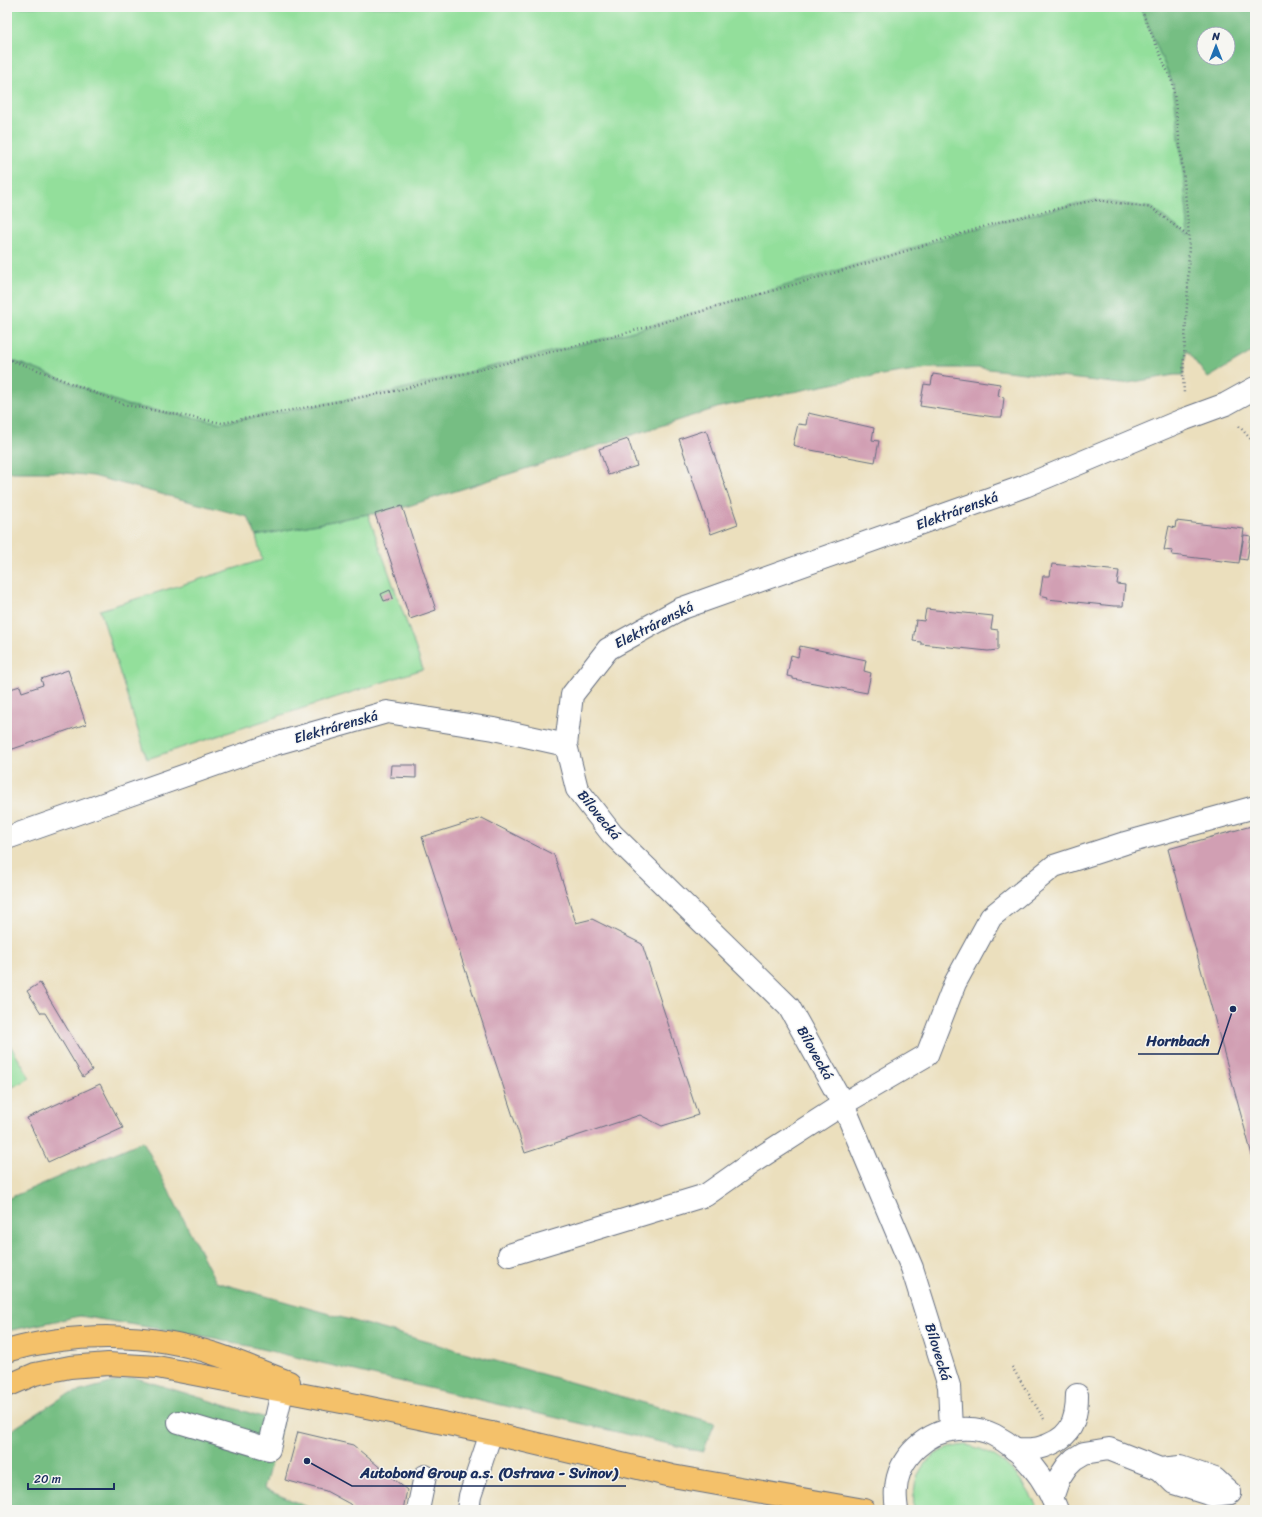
<svg xmlns="http://www.w3.org/2000/svg" width="1262" height="1517" font-family="Sriracha,sans-serif">
<rect width="100%" height="100%" fill="#f6f6f2"/>
<filter id="ink" filterUnits="userSpaceOnUse"><feTurbulence type="fractalNoise" baseFrequency=".025" numOctaves="2"/><feDisplacementMap in="SourceGraphic" scale="8" xChannelSelector="R" yChannelSelector="G"/><feConvolveMatrix kernelMatrix="1 2 1 2 8 2 1 2 1" color-interpolation-filters="sRGB"/></filter>
<filter id="wash" filterUnits="userSpaceOnUse"><feTurbulence type="fractalNoise" baseFrequency=".012" numOctaves="4" result="noise"/><feDisplacementMap in="SourceGraphic" scale="16" xChannelSelector="R" yChannelSelector="G"/><feGaussianBlur stdDeviation="0.9" result="paint"/><feColorMatrix in="noise" values="0 0 0 0 0 0 0 0 0 0 0 0 0 0 0 0 0 1.4 0 .05"/><feComposite in="paint" operator="in"/></filter>
<g filter="url(#wash)">
<rect width="100%" height="100%" fill="#ebdfbd"/>
<g fill="#93df9b" stroke="#57877c">
<polygon points="7,7 1140,7 1173,84 1184,180 1189,237 1152,208 1095,200 999,222 851,268 630,332 394,391 222,423 126,405 30,367 7,359"/>
<polygon points="368,514 423,669 147,759 100,610 262,560 256,536"/>
<polygon points="7,1040 30,1078 7,1090"/>
<path d="M965,1445C999,1450 1025,1479 1038,1510H914C911,1473 926,1449 965,1445Z"/>
</g>
<g fill="#76be83" stroke="#487670" fill-rule="evenodd">
<path d="M1140,7H1255V350L1208,378L1186,350L1183,375H1174L1122,384L980,368H929L861,378L720,407L402,508L375,514H368L256,536L248,517L93,476L56,472H7V359L30,367L126,405L222,423L394,391L630,332L999,222L1095,200L1152,208L1189,236L1184,180L1173,84ZM1204,34H1228V58H1204Z"/>
<polygon points="143,1141 216,1282 715,1423 703,1452 214,1338 80,1316 7,1331 7,1199"/>
<polygon points="133,1377 282,1423 264,1489 315,1510 7,1510 7,1433 66,1395"/>
</g>
<g id="blocks">
<g fill="#d19fb3">
<polygon points="933,374 1000,384 998,396 1004,397 1002,417 994,417 920,406 924,384 931,385"/>
<polygon points="808,413 874,428 872,440 879,441 875,462 800,448 800,447 793,445 798,424 806,425"/>
<polygon points="706,430 738,524 711,534 679,439"/>
<polygon points="628,439 637,466 608,475 599,449"/>
<polygon points="402,506 436,610 410,619 375,514"/>
<polygon points="1176,521 1244,529 1239,563 1172,555 1173,551 1164,550 1169,526 1175,528"/>
<polygon points="1244,535 1251,536 1247,560 1240,559"/>
<polygon points="1052,564 1119,571 1117,584 1125,585 1123,606 1114,606 1047,599 1048,597 1040,595 1043,576 1050,576"/>
<polygon points="390,590 393,598 384,601 381,594"/>
<polygon points="926,609 993,616 991,629 998,630 998,650 988,651 921,644 921,642 913,641 916,620 924,621"/>
<polygon points="800,646 866,660 864,671 871,673 867,693 793,679 793,677 787,676 791,655 798,657"/>
<polygon points="68,670 86,724 7,751 7,690 20,686 22,692 43,685 41,679"/>
<polygon points="391,765 416,765 416,778 390,777"/>
<polygon points="482,818 554,855 576,923 592,919 642,944 698,1115 662,1126 640,1115 525,1153 422,837"/>
<polygon points="1255,825 1255,1166 1168,849"/>
<polygon points="40,983 92,1070 83,1077 45,1013 41,1013 27,991"/>
<polygon points="100,1084 123,1128 48,1162 27,1118"/>
<polygon points="298,1432 353,1445 407,1490 403,1510 354,1510 350,1504 326,1491 285,1480"/>
</g>
</g>
</g>
<g filter="url(#ink)">
<use href="#blocks" fill-opacity="0" stroke="#646d7f" stroke-width="1"/>
<g fill="none" stroke-linecap="round" stroke-linejoin="round">
<g stroke="#646d7f" stroke-width="24">
<g id="minor">
<polyline points="7,838 271,745 387,712 494,729 566,745"/>
<polyline points="509,1255 706,1195 750,1164 843,1104 927,1055 955,983 991,917 1054,866 1125,843 1255,807"/>
<polyline points="179,1422 269,1449 282,1392"/>
<polyline points="951,1429 949,1386 912,1268 843,1104 789,1007 612,834 577,789 566,745 572,695 608,649 680,609 1025,486 1185,419 1226,404 1255,388"/>
<path d="M1014,1449C1022,1449 1032,1450 1039,1448C1069,1440 1077,1424 1077,1395"/>
<polyline points="1160,1469 1174,1483 1212,1495 1230,1493"/>
<polyline points="1052,1498 1059,1478 1067,1466 1074,1459 1084,1453 1109,1449 1160,1469 1180,1467 1215,1479 1230,1493"/>
<polyline points="418,1510 425,1476"/>
<polyline points="468,1510 470,1496 491,1433"/>
<path d="M897,1510C896,1503 895,1496 896,1489C898,1457 927,1431 958,1429C970,1428 983,1429 994,1435C1023,1450 1046,1479 1057,1510"/>
</g>
</g>
<g stroke="#646d7f" stroke-width="24">
<g id="major">
<path d="M7,1351C73,1332 149,1332 215,1354C240,1362 264,1373 289,1382"/>
<polyline points="7,1386 35,1374 70,1367 108,1364 157,1367 352,1404 491,1433 672,1476 864,1510"/>
</g>
</g>
<g stroke="#646d7f" stroke-width="2.5" stroke-dasharray="1 3" stroke-linecap="butt">
<polyline points="1140,7 1173,84 1184,180 1189,237 1188,286 1183,375 1184,393"/>
<polyline points="7,359 30,367 126,405 222,423 394,391 630,332 851,268 999,222 1095,200 1152,208 1189,237"/>
<polyline points="1239,426 1255,444"/>
<polyline points="1012,1367 1044,1419"/>
</g>
<use href="#minor" stroke="#fff" stroke-width="22"/>
<use href="#major" stroke="#f4c16b" stroke-width="22"/>
</g>
</g>
<g text-anchor="middle" dominant-baseline="central" stroke-width="3" stroke-linejoin="round" paint-order="stroke">
<g font-size="14" fill="#1b2f5e" stroke="#f6f6f2">
<text transform="translate(957 511) rotate(-20)">Elektrárenská</text>
<text transform="translate(654 625) rotate(-27)">Elektrárenská</text>
<text transform="translate(336 727) rotate(-16)">Elektrárenská</text>
<text transform="translate(599 815) rotate(51)">Bílovecká</text>
<text transform="translate(815 1053) rotate(61)">Bílovecká</text>
<text transform="translate(938 1352) rotate(73)">Bílovecká</text>
</g>
</g>
<path fill="none" stroke="#1b2f5e" stroke-width="1.5" d="M1233 1009L1218 1054H1138M307 1461L352 1486H626"/>
<g fill="#1b2f5e" stroke="#f6f6f2" stroke-width="1.5">
<circle cx="1233" cy="1009" r="4"/>
<circle cx="307" cy="1461" r="4"/>
</g>
<g font-size="15" text-anchor="middle" font-weight="bold" fill="#1b2f5e" stroke="#f6f6f2" stroke-width="3" stroke-linejoin="round" paint-order="stroke">
<text x="1178" y="1046">Hornbach</text>
<text x="489" y="1478">Autobond Group a.s. (Ostrava - Svinov)</text>
</g>
<rect width="1262" height="1517" fill="none" stroke="#f6f6f2" stroke-width="24"/>
<g transform="translate(1216 46)"><circle r="19" fill="#f6f6f2" stroke="#9ea6b7"/>
<path d="M0-3L7 15L0 10L-7 15Z" fill="#1f6fb2"/>
<text y="-6" font-size="11" font-weight="bold" text-anchor="middle" fill="#1b2f5e">N</text>
</g>
<path d="M28 1483v6h86v-6" fill="none" stroke="#1b2f5e" stroke-width="2"/>
<text x="34" y="1483" font-size="12" fill="#1b2f5e" stroke="#f6f6f2" stroke-width="3" paint-order="stroke">20 m</text>
</svg>
